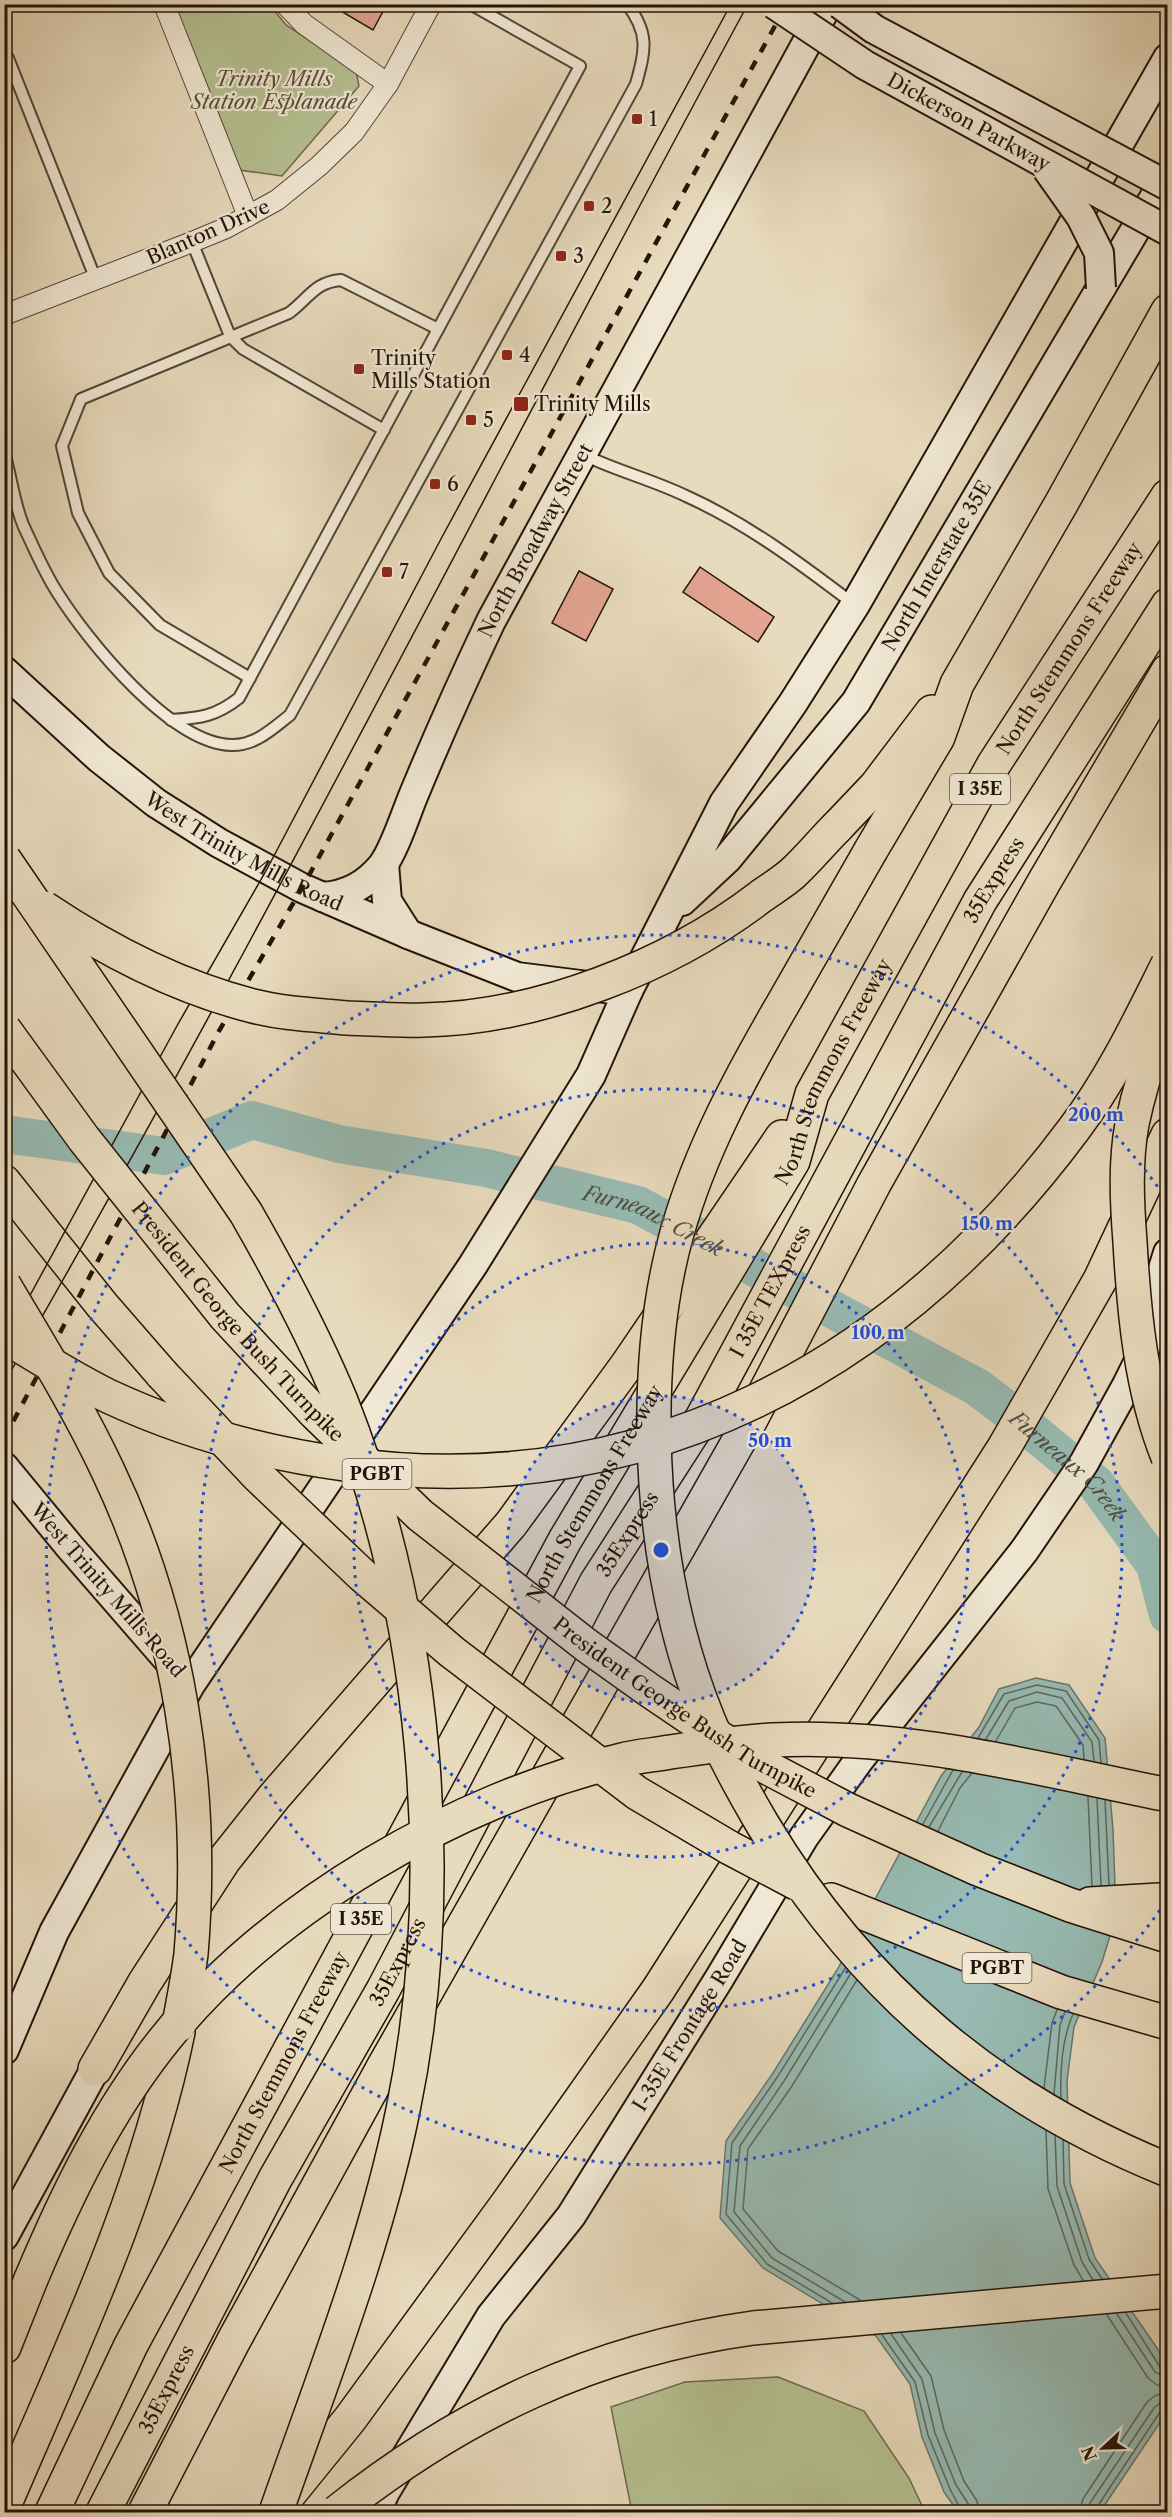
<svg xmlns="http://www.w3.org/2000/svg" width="1172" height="2517" font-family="'Libre Caslon Text',serif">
<rect width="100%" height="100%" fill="#e8dbbd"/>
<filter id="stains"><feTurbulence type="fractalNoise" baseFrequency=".00333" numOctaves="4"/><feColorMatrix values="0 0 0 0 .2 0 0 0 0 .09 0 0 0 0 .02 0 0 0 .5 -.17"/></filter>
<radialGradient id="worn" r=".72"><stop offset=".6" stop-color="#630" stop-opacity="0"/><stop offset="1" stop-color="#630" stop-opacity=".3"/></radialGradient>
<g fill="#b5c091" stroke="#6c6a4c" stroke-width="1.5">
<polygon points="173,5 270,5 286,25 356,71 359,86 282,176 239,170"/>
<polygon points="778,2377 864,2411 909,2478 925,2512 632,2512 611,2407 685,2382"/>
</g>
<polygon fill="#97bbb3" stroke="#69786f" stroke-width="1.5" points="1036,1678 1069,1685 1105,1738 1113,1829 1116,1916 1102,1962 1074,2027 1067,2081 1070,2183 1095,2258 1157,2348 1168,2369 1167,2412 1100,2512 958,2512 944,2492 922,2437 910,2384 876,2336 763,2268 720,2218 726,2141 773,2073 837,1970 941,1776 979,1727 999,1689"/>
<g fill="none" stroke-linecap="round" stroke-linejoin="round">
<g stroke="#5d675e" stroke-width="1.5">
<polyline points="978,1738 1004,1694 1037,1685 1066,1691 1099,1740 1101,1763"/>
<polyline points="986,1739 1009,1701 1037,1692 1062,1698 1092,1742 1094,1761"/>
<polyline points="996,1741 1015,1708 1037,1702 1056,1706 1083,1745 1084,1759"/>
<polyline points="1088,1797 1092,1886"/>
<polyline points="1097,1799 1101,1885"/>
<polyline points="1105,1800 1109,1885"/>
<polyline points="923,1824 953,1770"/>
<polyline points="929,1827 962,1772"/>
<polyline points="938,1831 960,1788 972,1773"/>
<polyline points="857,1980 792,2086 748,2149 743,2209 778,2251 860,2300"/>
<polyline points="1044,2088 1052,2023 1057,2010"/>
<polyline points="1054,2094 1060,2025 1065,2012"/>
<path d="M1061,2098C1060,2071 1062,2039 1073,2014"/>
<polyline points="1046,2130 1048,2189 1074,2265 1083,2280"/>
<polyline points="1055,2135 1057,2186 1082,2262 1093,2280"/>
<polyline points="1063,2139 1064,2184 1089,2259 1102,2279"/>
<polyline points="845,2302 772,2258 734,2212 740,2146 784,2081 851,1973"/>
<polyline points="832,2303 767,2264 726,2214 732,2143 778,2076 846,1967"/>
<polyline points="1126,2313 1160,2367 1168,2370"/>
<polyline points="1117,2314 1155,2372 1168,2378"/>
<polyline points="1107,2315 1148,2378 1157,2385 1168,2387"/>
<polyline points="901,2333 931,2376 944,2430 964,2481 977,2501 979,2512"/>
<polyline points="891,2334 922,2379 935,2433 956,2485 969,2505 970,2512"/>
<polyline points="882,2335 915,2382 928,2435 950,2489 962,2512"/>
<polyline points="1079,2512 1083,2499 1147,2402 1156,2395 1168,2393"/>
<polyline points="1088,2512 1090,2503 1154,2408 1160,2403 1168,2402"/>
<polyline points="1096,2512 1097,2507 1160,2412 1168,2409"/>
</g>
<path stroke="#97bbb3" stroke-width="38" id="s1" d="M4,1134L164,1156L252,1120L339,1144L486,1168L638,1205L977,1387L1006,1409L1096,1484L1155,1565L1168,1615"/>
</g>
<g fill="#e3a491" stroke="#231308" stroke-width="1.5">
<polygon points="329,4 387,4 373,30"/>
<polygon points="700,567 774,617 758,642 683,592"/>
<polygon points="579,571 613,589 586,641 552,623"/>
</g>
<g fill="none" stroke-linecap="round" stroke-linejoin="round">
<g stroke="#544535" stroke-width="14">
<g id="lane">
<polyline points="4,54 8,58 96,280"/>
<polyline points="192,242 230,336 243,349 384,430"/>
<path d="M4,452C11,476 14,504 24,527C34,548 44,572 57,592C87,640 170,743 231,745C255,746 272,729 290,715L636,84C645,51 650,34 627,4"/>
<path d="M584,455C617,471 653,480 686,496C748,524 801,564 855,605"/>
<path d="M250,678L160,625L109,573L78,513L62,446L81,399L289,313C309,298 315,282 341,280L438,329"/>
<path d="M171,720C201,718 216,716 239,698L580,66L470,4"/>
</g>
</g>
<g stroke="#544535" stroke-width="22">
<g id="street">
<polyline points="164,4 248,216"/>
<polyline points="285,4 304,24 388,84"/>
<polyline points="4,315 192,242 226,228 277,200 319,166 354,132 388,84 431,4"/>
</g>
</g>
<g stroke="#231308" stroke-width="32">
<g id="secondary">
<path id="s2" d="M4,671L99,758L156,803L219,843L302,888L408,934L517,977L628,991L724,803L793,703L855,605L1168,58"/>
<polyline points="384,864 387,901 408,934"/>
<path id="s3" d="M323,897C348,895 366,885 382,866C394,851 406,813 414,794C438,736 464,678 491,621L828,4"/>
<path id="s4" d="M682,901L727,859L856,702L1163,183"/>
<polyline points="1146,1322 1168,1253"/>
<polyline points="4,1467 70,1547 176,1669"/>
<polyline points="4,2050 54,1932 190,1685 473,1265 591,1075 628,991"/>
<polyline points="4,2236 95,2069"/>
<path id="s5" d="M376,2512L385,2492L491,2316L571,2216L719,1979L804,1837L859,1760L1024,1551L1084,1463L1127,1385L1168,1302"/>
</g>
</g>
<g stroke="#231308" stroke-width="36">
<g id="highway">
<polyline points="837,827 876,786 932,712"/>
<polyline points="871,850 938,737 957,684 1061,504 1168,311"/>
<polyline points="4,1182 102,1305 162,1374"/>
<polyline points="848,1810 978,1869 1070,1905 1168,1936"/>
<polyline points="831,1900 1061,1992 1168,2023"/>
<polyline points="1090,1904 1159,1900 1168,1902"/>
<polyline points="95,2069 145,1982 224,1860 274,1797 511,1524 627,1365 782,1137"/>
<polyline points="4,2347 31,2279"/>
<polyline points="281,2504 350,2419 507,2204 658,1990 1005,1446 1100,1280 1168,1135"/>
<path d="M4,2506C70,2351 144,2198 178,2032"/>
<path id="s6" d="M52,2512L131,2345L565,1540L793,1161L812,1094L994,764L1168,496"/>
<path id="s7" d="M103,2512L275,2179L383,1990L596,1583L702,1418L980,901L1168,605"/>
<polyline points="145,2512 233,2342 384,2066 749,1423 874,1184 1044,882 1168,671"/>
</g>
</g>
<use href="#lane" stroke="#f0e8d4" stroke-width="10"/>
<use href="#street" stroke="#f0e8d4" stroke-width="20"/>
<use href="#secondary" stroke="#f0e8d4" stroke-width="28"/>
<use href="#highway" stroke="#e8dbbd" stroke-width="33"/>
<g stroke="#231308" stroke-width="1.5">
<polyline points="4,1343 178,1024 267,869 442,537 731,4"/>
<path d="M4,1383C265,931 499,463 748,4"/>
</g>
<polyline stroke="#231308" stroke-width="4.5" stroke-dasharray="10 10" stroke-linecap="butt" points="4,1439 219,1031 302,888 787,4"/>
<g stroke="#231308" stroke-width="32" stroke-linecap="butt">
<g id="secondary-bridge">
<path id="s8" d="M774,4L865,65L1168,231"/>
<polyline points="840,4 874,29 1168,186"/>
<polyline points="1047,169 1081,217 1099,253 1101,288"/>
</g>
</g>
<g stroke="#231308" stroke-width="36" stroke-linecap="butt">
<g id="highway-bridge">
<path d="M871,850C842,901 813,951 784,1002C741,1076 700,1151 677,1233C658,1300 653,1370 654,1438C656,1533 672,1631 708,1719C723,1756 743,1791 763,1825C861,1988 992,2099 1168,2170"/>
<path d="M4,859L246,1213C281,1274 314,1336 341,1401C427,1618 450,1882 403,2110C375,2248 322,2380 276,2512"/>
<path d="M44,908C108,951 178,987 253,1006C284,1014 315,1015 347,1018C372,1019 399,1021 424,1020C538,1018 670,966 760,897C771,889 783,882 793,873C808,859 822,842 837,827"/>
<path d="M1168,1011C1153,1047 1140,1085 1132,1124C1125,1162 1127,1203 1130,1242C1134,1313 1141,1390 1168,1457"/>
<path id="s9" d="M4,1029L84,1139L225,1316L315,1413L420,1515L586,1645L649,1690L751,1759L848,1810"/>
<path d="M4,1285C40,1346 78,1407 108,1471C179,1620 205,1790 191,1954C188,1978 183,2002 179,2025"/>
<path d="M4,1336C38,1357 72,1378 108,1396C183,1431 263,1453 344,1464C645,1505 897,1367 1074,1129C1112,1079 1140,1020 1168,964"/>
<polyline points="162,1374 257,1475 362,1575 452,1652 637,1793 730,1848 798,1884"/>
<path d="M31,2279C67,2194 107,2111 165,2039C272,1906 457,1799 622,1760C638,1756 654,1755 670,1752C704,1747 738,1742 773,1740C906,1733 1038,1769 1168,1795"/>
<path d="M337,2512C462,2413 594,2350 753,2328L1168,2291"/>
</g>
</g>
<use href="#secondary-bridge" stroke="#f0e8d4" stroke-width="28"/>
<use href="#highway-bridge" stroke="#e8dbbd" stroke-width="33"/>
</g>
<circle cx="661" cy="1550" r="154" fill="#1d4ed8" fill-opacity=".12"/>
<g fill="none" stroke="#1d4ed8" stroke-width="3" stroke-dasharray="3 6">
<circle cx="661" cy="1550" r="154"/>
<circle cx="661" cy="1550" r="307"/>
<circle cx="661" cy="1550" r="461"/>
<path d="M1165 1903A615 615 0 1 1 1165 1197"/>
</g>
<g fill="#8f2418" stroke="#f0e8d4" stroke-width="2">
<rect x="631" y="113" width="12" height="12" rx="3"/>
<rect x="583" y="200" width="12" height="12" rx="3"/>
<rect x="555" y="250" width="12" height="12" rx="3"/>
<rect x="501" y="349" width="12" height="12" rx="3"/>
<rect x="353" y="363" width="12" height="12" rx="3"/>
<rect x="513" y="396" width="16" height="16" rx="3"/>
<rect x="465" y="414" width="12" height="12" rx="3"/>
<rect x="429" y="478" width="12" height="12" rx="3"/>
<rect x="381" y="566" width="12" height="12" rx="3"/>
</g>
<g text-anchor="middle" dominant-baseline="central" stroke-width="4.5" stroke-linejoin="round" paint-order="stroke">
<g fill="#f0e8d4" stroke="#605345" stroke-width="1.5">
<rect x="950" y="774" width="60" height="30" rx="4.5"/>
<rect x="342.5" y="1459" width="69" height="30" rx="4.5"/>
<rect x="331" y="1904" width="60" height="30" rx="4.5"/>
<rect x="962.5" y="1953" width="69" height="30" rx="4.5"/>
</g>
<g font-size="18" font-weight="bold" fill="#231308">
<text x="980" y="789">I 35E</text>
<text x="377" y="1474">PGBT</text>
<text x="361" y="1919">I 35E</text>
<text x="997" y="1968">PGBT</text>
</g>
<g font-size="20" font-style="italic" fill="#565038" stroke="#f0e8d4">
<text x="274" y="79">Trinity Mills<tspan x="274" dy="23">Station Esplanade</tspan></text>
</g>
<g font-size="20" fill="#231308" stroke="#f0e8d4" text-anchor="start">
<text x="649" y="119">1</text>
<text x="601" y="206">2</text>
<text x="573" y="256">3</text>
<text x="519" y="355">4</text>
<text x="371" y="358">Trinity<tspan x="371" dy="23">Mills Station</tspan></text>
<text x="534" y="404">Trinity Mills</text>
<text x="483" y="420">5</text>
<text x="447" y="484">6</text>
<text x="399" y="572">7</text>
</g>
<g font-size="20" fill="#231308" stroke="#f0e8d4">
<text stroke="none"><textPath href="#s8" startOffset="228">Dickerson Parkway</textPath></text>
<text transform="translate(208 232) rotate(-24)">Blanton Drive</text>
<text stroke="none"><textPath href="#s3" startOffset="429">North Broadway Street</textPath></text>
<text stroke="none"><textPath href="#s4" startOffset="423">North Interstate 35E</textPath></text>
<text stroke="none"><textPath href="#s6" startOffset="2126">North Stemmons Freeway</textPath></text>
<text stroke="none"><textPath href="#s2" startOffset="302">West Trinity Mills Road</textPath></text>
<text stroke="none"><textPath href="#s7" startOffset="1860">35Express</textPath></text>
<text stroke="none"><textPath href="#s6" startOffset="1640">North Stemmons Freeway</textPath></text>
<text stroke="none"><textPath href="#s7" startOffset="1392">I 35E TEXpress</textPath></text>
<text stroke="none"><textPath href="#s9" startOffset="375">President George Bush Turnpike</textPath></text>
<text stroke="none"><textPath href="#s6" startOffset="1154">North Stemmons Freeway</textPath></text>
<text stroke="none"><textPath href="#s7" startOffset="1110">35Express</textPath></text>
<text transform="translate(108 1590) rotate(49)">West Trinity Mills Road</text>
<text stroke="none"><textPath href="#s9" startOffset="969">President George Bush Turnpike</textPath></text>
<text stroke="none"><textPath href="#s7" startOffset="624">35Express</textPath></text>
<text stroke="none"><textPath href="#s5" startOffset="580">I-35E Frontage Road</textPath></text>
<text stroke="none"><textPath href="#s6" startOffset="506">North Stemmons Freeway</textPath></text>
<text stroke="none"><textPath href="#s7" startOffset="138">35Express</textPath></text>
</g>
<g font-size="21" font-style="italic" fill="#4c4e44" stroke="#f0e8d4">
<text stroke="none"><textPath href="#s1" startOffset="672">Furneaux Creek</textPath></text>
<text stroke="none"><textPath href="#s1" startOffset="1158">Furneaux Creek</textPath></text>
</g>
</g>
<circle cx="661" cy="1550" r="9" fill="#1d4ed8" stroke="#f0e8d4" stroke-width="3"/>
<g font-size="18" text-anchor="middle" font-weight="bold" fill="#1d4ed8" stroke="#f0e8d4" stroke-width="4.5" stroke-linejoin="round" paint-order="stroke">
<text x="1096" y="1121">200 m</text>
<text x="987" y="1230">150 m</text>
<text x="878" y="1339">100 m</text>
<text x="770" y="1447">50 m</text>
</g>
<rect width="1172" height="2517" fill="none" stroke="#e8dbbd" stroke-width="24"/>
<rect x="6" y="6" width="1160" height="2505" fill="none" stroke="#231308" stroke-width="3"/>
<rect x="12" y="12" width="1148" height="2493" fill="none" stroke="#231308" stroke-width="1.5"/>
<g transform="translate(1103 2448) rotate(248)" stroke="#f0e8d4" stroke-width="4.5" paint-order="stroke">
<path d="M0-4.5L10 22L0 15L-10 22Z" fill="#231308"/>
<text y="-9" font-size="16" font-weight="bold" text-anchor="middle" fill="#231308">N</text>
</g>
<rect width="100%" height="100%" filter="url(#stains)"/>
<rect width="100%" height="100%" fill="url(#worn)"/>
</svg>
